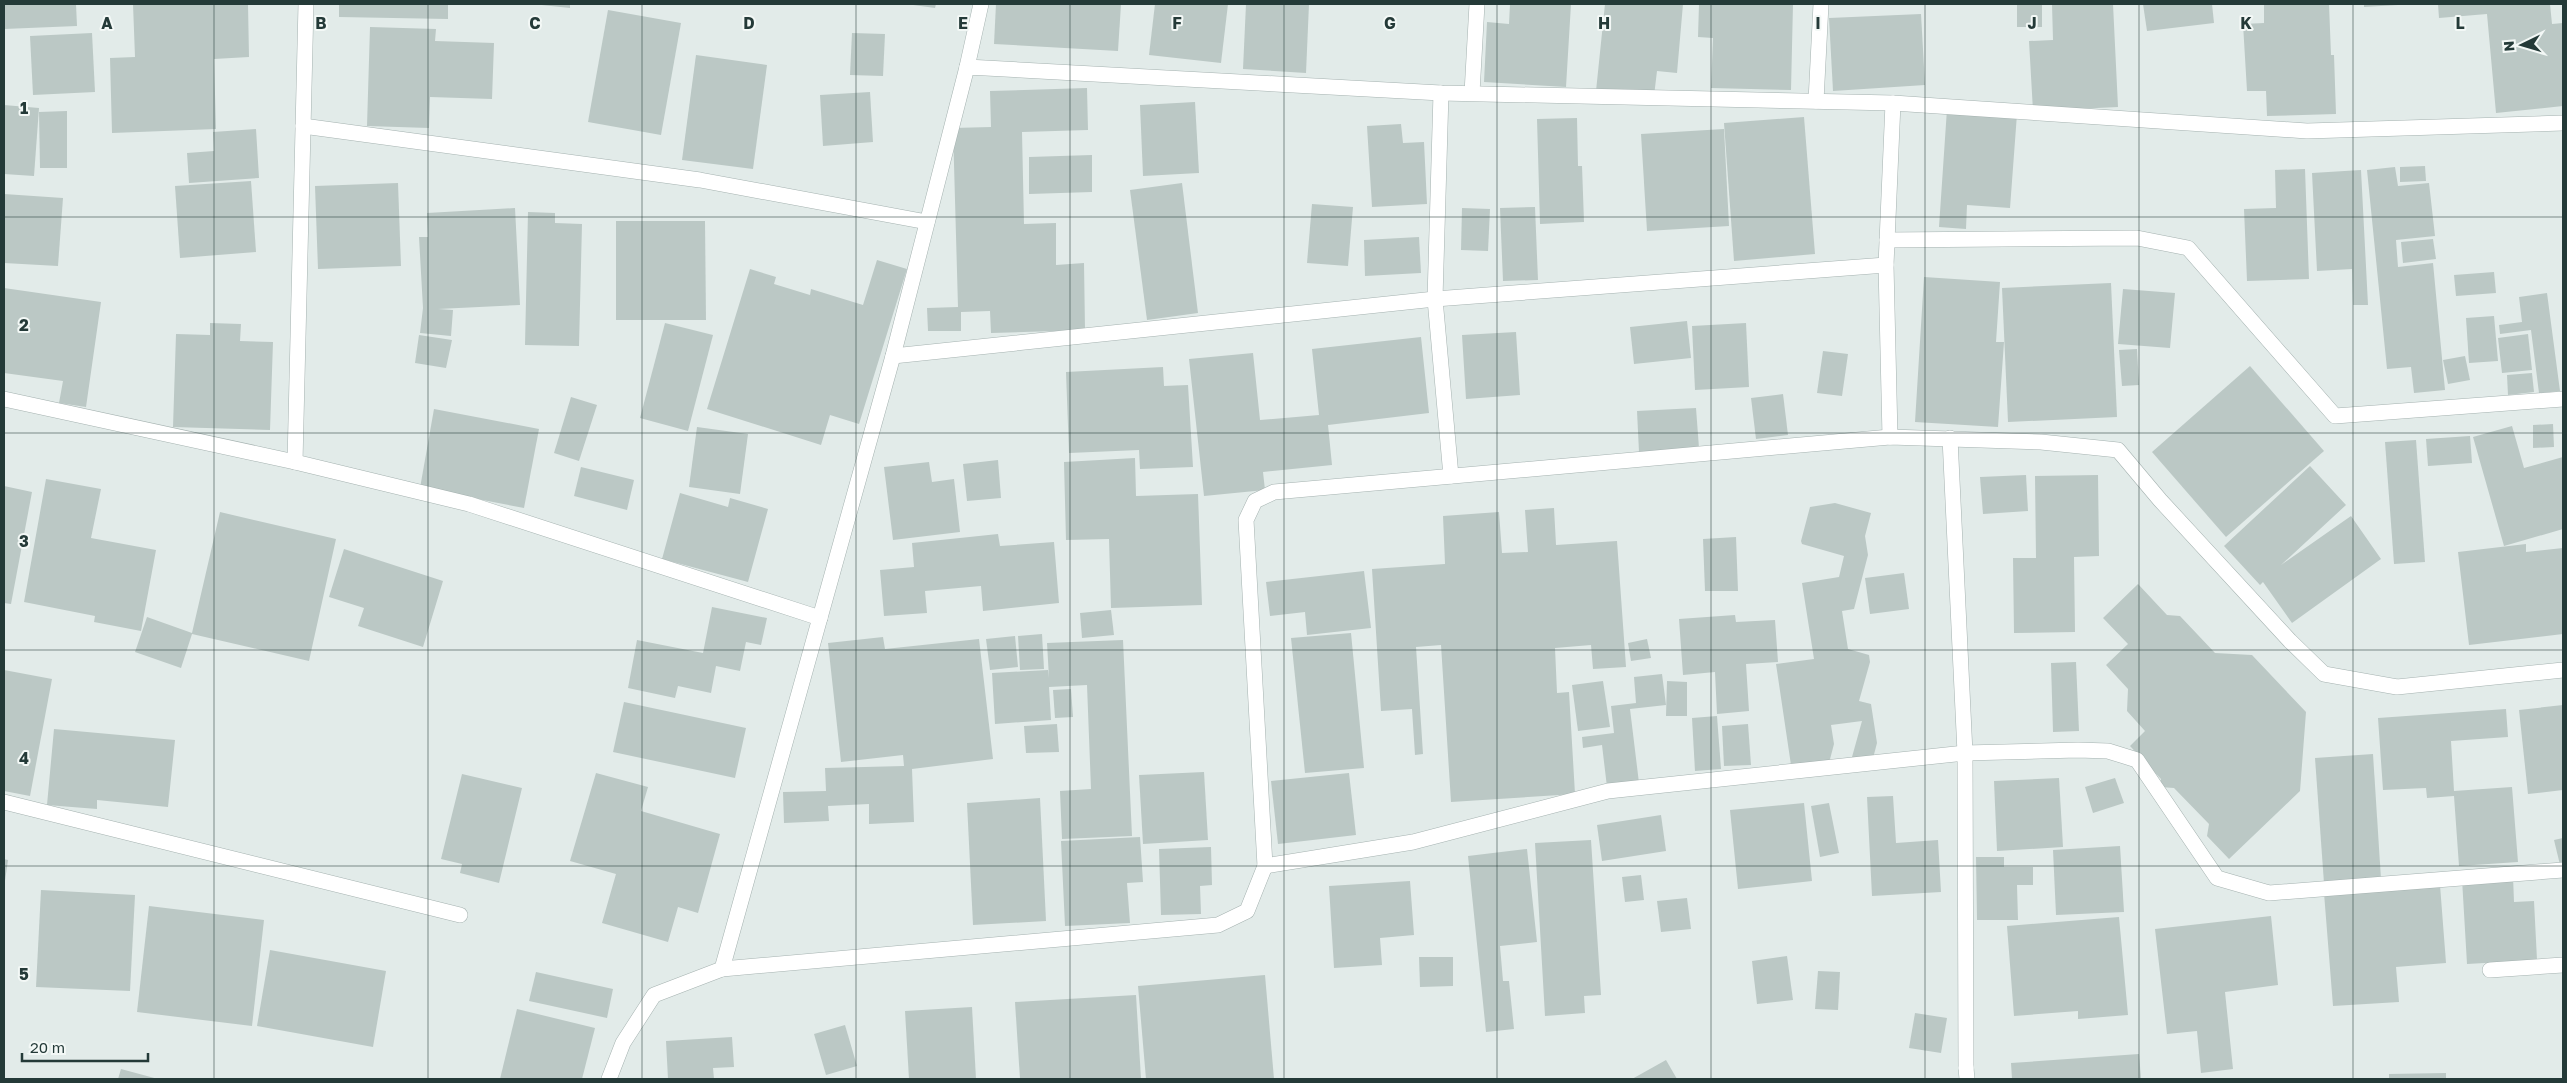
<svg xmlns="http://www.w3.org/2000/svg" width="2567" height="1083" font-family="'Golos Text',sans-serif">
<rect width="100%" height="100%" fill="#e2ebe9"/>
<g fill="#bbc8c5">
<polygon points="4,4 76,4 77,26 4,29"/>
<polygon points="133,4 248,4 249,57 214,59 216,129 112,133 110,58 135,57"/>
<polygon points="339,4 448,4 448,19 339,17"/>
<polygon points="532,4 570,4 570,8"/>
<polygon points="906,4 936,4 935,8"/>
<polygon points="996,4 1121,4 1118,51 994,44"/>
<polygon points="1155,4 1228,4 1221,63 1149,55"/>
<polygon points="1246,4 1309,4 1306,73 1243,69"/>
<polygon points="1510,4 1571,4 1566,87 1484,82 1487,22 1509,24"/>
<polygon points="1605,4 1683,4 1677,73 1657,71 1654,96 1596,91"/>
<polygon points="1699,4 1793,4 1791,90 1711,88 1713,38 1698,37"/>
<rect x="2017" y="4" width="25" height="23"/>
<polygon points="2052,4 2113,4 2118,107 2033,111 2029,41 2053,40"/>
<polygon points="2143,4 2212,4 2214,23 2147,31"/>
<polygon points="2264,4 2329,4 2331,55 2334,55 2336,114 2267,116 2266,91 2247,91 2243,24 2264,23"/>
<polygon points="2364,4 2398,4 2398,5 2364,7"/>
<polygon points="2438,4 2550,4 2552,24 2563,23 2563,106 2496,113 2487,14 2439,18"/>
<polygon points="608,10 681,23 661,135 588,122"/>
<polygon points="1921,14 1925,85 1833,91 1829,18"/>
<polygon points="370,27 436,29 435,41 494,43 492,99 430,97 429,128 367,126"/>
<polygon points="92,33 95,92 33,95 30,36"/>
<polygon points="852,33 885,34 883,76 850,75"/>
<polygon points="696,55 767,65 753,169 682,160"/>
<polygon points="1087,88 1088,130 1022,132 1024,224 1056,223 1056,265 1084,263 1085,330 991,333 990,311 961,312 961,331 928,331 927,308 958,307 953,128 991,127 990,91"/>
<polygon points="870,92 873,142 823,146 820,95"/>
<polygon points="1195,102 1199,173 1143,176 1140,105"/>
<polygon points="4,105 39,108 34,176 4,174"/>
<polygon points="1947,109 2017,114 2010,208 1967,205 1966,229 1939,227"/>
<polygon points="67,111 67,168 40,168 39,112"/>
<polygon points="1804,117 1815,254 1734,261 1724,123"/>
<polygon points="1577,118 1578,166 1582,166 1584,222 1540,224 1537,119"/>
<polygon points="1401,124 1403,143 1424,142 1427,204 1372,207 1367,126"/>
<polygon points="256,129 259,178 189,183 187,153 214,151 213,132"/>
<polygon points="1724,129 1729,226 1647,231 1641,134"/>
<polygon points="1092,155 1092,192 1029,194 1029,157"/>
<polygon points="2425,166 2426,181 2400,182 2400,167"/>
<polygon points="2395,167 2398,186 2429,183 2435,236 2396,240 2398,267 2433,263 2445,390 2414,393 2411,367 2387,369 2367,170"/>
<polygon points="2305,169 2309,279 2247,281 2244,209 2276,208 2275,170"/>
<polygon points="2361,170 2368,305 2353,305 2352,269 2317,271 2312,173"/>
<polygon points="251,181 256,252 180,258 175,186"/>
<polygon points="398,183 401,266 318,269 315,186"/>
<polygon points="1182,183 1198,313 1147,320 1130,190"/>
<polygon points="4,194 63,198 58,266 4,263"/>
<polygon points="1312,204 1353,207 1348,266 1307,263"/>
<polygon points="1535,207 1538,280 1503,281 1500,208"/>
<polygon points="515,208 520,305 438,309 453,310 451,336 420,333 423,308 419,237 428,237 427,213"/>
<polygon points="1462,208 1490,209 1488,251 1461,250"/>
<polygon points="528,212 555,213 555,223 582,224 579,346 525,345"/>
<polygon points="616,221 705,221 706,320 616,320"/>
<polygon points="1419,237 1421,273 1365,276 1364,240"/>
<polygon points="2433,239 2436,259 2403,263 2401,242"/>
<polygon points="877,260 907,269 859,424 830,415 821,445 707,409 750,269 776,277 774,284 810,295 811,289 863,305"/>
<polygon points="2494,272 2496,293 2456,296 2454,275"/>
<polygon points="1924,277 2000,282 1996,342 2004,342 1998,427 1915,422"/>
<polygon points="2111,283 2117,417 2008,422 2002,288"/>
<polygon points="4,288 101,302 86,407 59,403 63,381 4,373"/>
<polygon points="2123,289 2175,293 2170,348 2118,344"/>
<polygon points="2547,293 2560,391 2539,393 2531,330 2500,334 2499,325 2522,322 2519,297"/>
<polygon points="2494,316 2498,361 2469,363 2466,318"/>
<polygon points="1687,321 1691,358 1634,364 1630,327"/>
<polygon points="210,323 241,324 240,341 273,342 270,430 173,427 176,334 210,335"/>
<polygon points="665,323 713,335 688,431 640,418"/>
<polygon points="1746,323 1749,387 1695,390 1692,326"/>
<polygon points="1516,332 1520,395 1466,399 1462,335"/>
<polygon points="2528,334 2532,370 2502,373 2498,338"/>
<polygon points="419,335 452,340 446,368 415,363"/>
<polygon points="1421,337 1429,413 1328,425 1332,465 1263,472 1265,490 1204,496 1189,359 1253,353 1260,420 1319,415 1312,349"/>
<polygon points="2137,349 2139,385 2122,386 2119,350"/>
<polygon points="1823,351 1848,354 1842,396 1817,393"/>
<polygon points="2465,356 2470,380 2448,384 2443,360"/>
<polygon points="2250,366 2324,451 2226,537 2152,452"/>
<polygon points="1163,367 1164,386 1188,385 1193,467 1140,469 1139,450 1069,453 1066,372"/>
<polygon points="2532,373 2534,392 2508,395 2507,375"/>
<polygon points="1783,394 1788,435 1756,439 1751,398"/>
<polygon points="571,397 597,405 579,461 554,453"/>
<polygon points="1696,408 1699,448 1639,452 1637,411"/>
<polygon points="434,409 539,429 524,508 420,488"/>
<polygon points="2553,424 2554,447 2533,448 2533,425"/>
<polygon points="2512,426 2524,468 2563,457 2563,529 2504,546 2473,437"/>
<polygon points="697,427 748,434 740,494 689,487"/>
<polygon points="2470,436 2472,463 2428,466 2426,439"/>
<polygon points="2416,440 2425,562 2394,564 2385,442"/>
<polygon points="1135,458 1136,496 1198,494 1202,605 1111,608 1109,539 1066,540 1064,462"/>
<polygon points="998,460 1001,498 967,501 963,464"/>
<polygon points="929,462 932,482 954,479 960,532 893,540 884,467"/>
<polygon points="2310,466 2346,505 2281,565 2351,516 2381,559 2292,623 2263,582 2260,585 2224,546"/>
<polygon points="581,467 634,480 627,510 574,496"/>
<polygon points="2026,475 2028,511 1983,514 1980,477"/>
<polygon points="2098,475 2099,556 2074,557 2075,632 2014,633 2013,558 2036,558 2035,476"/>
<polygon points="46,479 101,489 91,538 156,550 141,631 94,622 95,616 24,602"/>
<polygon points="4,486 32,492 11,604 4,603"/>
<polygon points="680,493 728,507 730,498 768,509 748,582 662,559"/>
<polygon points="1835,503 1871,513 1865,536 1868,555 1854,609 1842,611 1848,649 1869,655 1870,662 1859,701 1871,704 1877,743 1872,762 1852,757 1862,721 1831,725 1834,744 1829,763 1791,765 1776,664 1814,659 1802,583 1839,577 1844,556 1802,544 1801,541 1810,507"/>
<polygon points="1554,508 1556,545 1617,541 1626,667 1593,669 1591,645 1555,648 1557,693 1569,692 1575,794 1451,802 1441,645 1416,647 1423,754 1415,755 1412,709 1381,711 1372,569 1445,564 1443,516 1499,512 1502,553 1528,552 1525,510"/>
<polygon points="220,512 336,539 309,661 192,634 181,668 135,652 147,617 192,633"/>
<polygon points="998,534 1000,546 1054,542 1059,603 983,611 981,586 925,591 927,613 884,616 880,570 914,567 912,543"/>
<polygon points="1736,537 1738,591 1705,591 1703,539"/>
<polygon points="2526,544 2526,552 2563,548 2563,634 2469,645 2458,552"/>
<polygon points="344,549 443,581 423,647 358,626 364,608 329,597"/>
<polygon points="1364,571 1371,628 1307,635 1305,612 1270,616 1266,582"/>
<polygon points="1904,573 1909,609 1870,614 1865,578"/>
<polygon points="2138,584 2167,615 2180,616 2215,653 2252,655 2306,712 2300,791 2229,859 2207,836 2209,824 2174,788 2160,787 2161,779 2130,746 2145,731 2127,711 2128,689 2106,665 2128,644 2103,618"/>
<polygon points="712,607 767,618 761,645 746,642 740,671 716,666 711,693 678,686 675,698 628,688 637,640 703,653"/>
<polygon points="1111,610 1114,635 1082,638 1080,613"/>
<polygon points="1735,615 1736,622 1775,620 1778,662 1746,664 1749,711 1717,714 1715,672 1683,675 1679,619"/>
<polygon points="1351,633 1364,768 1305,773 1291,638"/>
<polygon points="1042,634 1044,669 1020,670 1018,636"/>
<polygon points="1015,636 1018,667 990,670 986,639"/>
<polygon points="883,637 885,649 979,639 993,759 912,769 914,822 869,824 869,804 828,806 829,821 784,823 783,792 826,791 825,768 904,766 903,755 841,762 828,643"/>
<polygon points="1647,639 1651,658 1631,661 1628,643"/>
<polygon points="1123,640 1132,836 1062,839 1060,791 1091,789 1087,685 1049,687 1051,720 995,724 992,673 1048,670 1049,678 1047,643"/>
<polygon points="2076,662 2079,731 2053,732 2051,663"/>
<polygon points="4,670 52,679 30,796 4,791"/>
<polygon points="1662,674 1666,705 1630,709 1639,783 1607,787 1602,745 1583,748 1582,737 1614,733 1611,706 1636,703 1634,677"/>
<polygon points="1603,681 1610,727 1578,731 1572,685"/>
<polygon points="1667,681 1687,682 1687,716 1666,716"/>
<polygon points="1071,689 1073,717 1055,718 1053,690"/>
<polygon points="624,702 746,728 735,778 613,752"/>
<polygon points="2563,705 2563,790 2528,794 2519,710"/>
<polygon points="2506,709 2508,737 2451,741 2454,791 2512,787 2518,862 2459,866 2454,796 2427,798 2426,788 2383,790 2378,718"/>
<polygon points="1717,716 1721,769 1695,771 1692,718"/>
<polygon points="1057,724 1059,752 1026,753 1024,726"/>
<polygon points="1748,724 1751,765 1724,766 1722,726"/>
<polygon points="54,729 175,740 168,807 97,800 97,809 47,805"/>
<polygon points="2373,754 2381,879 2324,883 2315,758"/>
<polygon points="1204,772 1208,840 1143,844 1139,775"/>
<polygon points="596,773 648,787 641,811 720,834 698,913 678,907 668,942 602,923 616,874 570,861"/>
<polygon points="1349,773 1356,835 1278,844 1271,781"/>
<polygon points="462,774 522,788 499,883 460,873 462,864 441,859"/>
<polygon points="2059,778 2063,847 1997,851 1994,781"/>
<polygon points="2115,778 2124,803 2093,813 2085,787"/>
<polygon points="1893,796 1896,843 1938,840 1941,892 1872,896 1867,797"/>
<polygon points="1040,798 1046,921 973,925 967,803"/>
<polygon points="1804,803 1812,881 1738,889 1730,810"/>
<polygon points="1829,803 1839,853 1820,857 1811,806"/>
<polygon points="1661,815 1666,851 1602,861 1597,825"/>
<polygon points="1140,837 1143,882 1127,883 1130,923 1065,926 1061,841"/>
<polygon points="2563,838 2563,868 2561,869 2554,840"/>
<polygon points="1591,840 1601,995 1584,996 1585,1013 1545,1016 1535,843"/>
<polygon points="2120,846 2124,912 2056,915 2053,850"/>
<polygon points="1211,847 1212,885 1200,886 1201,914 1161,915 1159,849"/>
<polygon points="1527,849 1537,942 1500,946 1503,981 1509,981 1514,1029 1486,1032 1468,856"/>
<polygon points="1976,857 2004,857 2004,867 2033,867 2033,885 2017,885 2018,920 1977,920"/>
<polygon points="4,859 8,860 5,881 4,881"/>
<polygon points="1641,875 1644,900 1625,902 1622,877"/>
<polygon points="2513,876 2514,902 2534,901 2537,960 2467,964 2462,879"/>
<polygon points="1410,881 1414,935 1380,938 1382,965 1334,968 1329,886"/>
<polygon points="2440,885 2446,963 2396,967 2399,1002 2333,1006 2324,893"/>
<polygon points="41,890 135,895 130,991 36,987"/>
<polygon points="1687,898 1691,929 1661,932 1657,901"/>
<polygon points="149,906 264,920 252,1026 137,1012"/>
<polygon points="2271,916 2278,985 2225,992 2233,1069 2201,1073 2197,1031 2167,1034 2155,929"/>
<polygon points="2119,917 2128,1015 2078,1019 2078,1011 2014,1016 2007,926"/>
<polygon points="270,950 386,971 373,1047 257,1026"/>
<polygon points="1787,956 1793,1000 1757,1004 1752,961"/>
<polygon points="1419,957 1453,957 1453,986 1420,987"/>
<polygon points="1818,971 1840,972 1838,1010 1815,1009"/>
<polygon points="536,972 613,989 607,1018 529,1001"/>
<polygon points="1265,975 1274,1079 1146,1079 1138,986"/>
<polygon points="1136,995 1141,1079 1020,1079 1015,1002"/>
<polygon points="972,1007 976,1079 909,1079 905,1011"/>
<polygon points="517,1009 595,1028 582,1079 500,1079"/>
<polygon points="1915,1013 1947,1018 1941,1053 1909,1048"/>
<polygon points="845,1025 857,1066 826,1075 814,1034"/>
<polygon points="732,1037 734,1067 713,1068 714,1079 668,1079 666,1041"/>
<polygon points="2139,1054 2141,1079 2012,1079 2011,1063"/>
<polygon points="1666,1060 1677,1079 1632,1079"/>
<polygon points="121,1069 158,1079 118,1079"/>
<polygon points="2446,1073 2446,1079 2389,1079 2389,1074"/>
</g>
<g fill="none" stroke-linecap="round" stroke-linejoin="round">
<g stroke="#a5b2b0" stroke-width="16">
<g id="street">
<polyline points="967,67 981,4"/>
<polyline points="1441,93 1435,299 1451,476"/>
<polyline points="1472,93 1477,4"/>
<polyline points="1816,101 1821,4"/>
<polyline points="303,126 700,180 927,222"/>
<polyline points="1887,240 2137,238 2188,248 2335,416 2563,399"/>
<polyline points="893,356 1435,299 1886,265"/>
<polyline points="4,399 295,462 469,504 820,618"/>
<polyline points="1890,437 1886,265 1893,103"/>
<polyline points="1950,438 1965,753 1966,1068"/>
<polyline points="295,462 306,4"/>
<polyline points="4,802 460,915"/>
<polyline points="1265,866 1413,842 1608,791 1965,753 2078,750 2108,751 2137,760 2217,878 2269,893 2563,870"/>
<polyline points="722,969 1218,925 1247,911 1265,866 1246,520 1255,501 1274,492 1890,437 2041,442 2118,450 2160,500 2290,641 2324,674 2397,687 2563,670"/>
<polyline points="2490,970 2563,965"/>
<polyline points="609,1079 623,1043 654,995 722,969 893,356 967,67 1441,93 1893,103 2307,131 2563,123"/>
</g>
</g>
<g stroke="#a2b6b2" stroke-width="16">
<polyline id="secondary" points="1966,1068 1967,1079"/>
</g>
<use href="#street" stroke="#fff" stroke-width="15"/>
<use href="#secondary" stroke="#fff" stroke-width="15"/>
</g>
<path fill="none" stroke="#243a38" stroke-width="1" stroke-opacity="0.55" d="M214,4V1079M428,4V1079M642,4V1079M856,4V1079M1070,4V1079M1284,4V1079M1497,4V1079M1711,4V1079M1925,4V1079M2139,4V1079M2353,4V1079M4,217H2563M4,433H2563M4,650H2563M4,866H2563"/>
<g font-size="16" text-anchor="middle" font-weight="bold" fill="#243a38" stroke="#f3f8f6" stroke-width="4" stroke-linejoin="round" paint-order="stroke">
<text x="107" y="29">A</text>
<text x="321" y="29">B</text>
<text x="535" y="29">C</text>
<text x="749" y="29">D</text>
<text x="963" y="29">E</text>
<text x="1177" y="29">F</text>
<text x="1390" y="29">G</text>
<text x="1604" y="29">H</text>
<text x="1818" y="29">I</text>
<text x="2032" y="29">J</text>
<text x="2246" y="29">K</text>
<text x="2460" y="29">L</text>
<text x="24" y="114">1</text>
<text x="24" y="331">2</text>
<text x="24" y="547">3</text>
<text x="24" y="764">4</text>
<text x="24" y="980">5</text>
</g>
<rect width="2567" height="1083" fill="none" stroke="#243a38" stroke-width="10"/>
<g transform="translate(2522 45) rotate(265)" stroke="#f3f8f6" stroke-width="4" paint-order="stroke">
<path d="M0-4L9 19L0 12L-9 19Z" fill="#243a38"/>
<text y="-8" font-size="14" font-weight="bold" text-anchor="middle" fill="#243a38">N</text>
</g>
<path d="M22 1053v8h126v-8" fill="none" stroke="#243a38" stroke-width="2.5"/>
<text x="30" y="1053" font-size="15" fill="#243a38" stroke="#f3f8f6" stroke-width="4" paint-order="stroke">20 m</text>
</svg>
